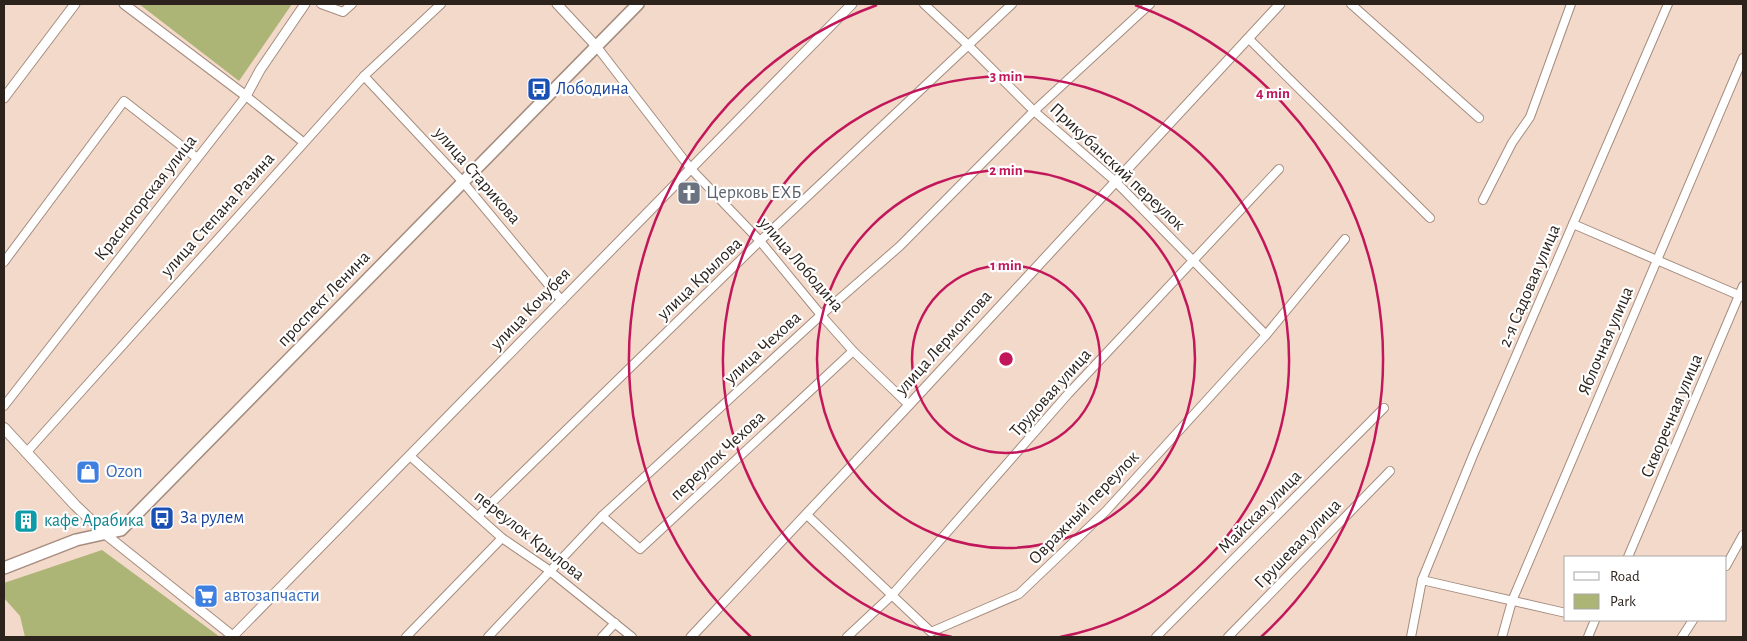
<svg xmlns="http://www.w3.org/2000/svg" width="1747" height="641" font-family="'Alegreya Sans',sans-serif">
<rect width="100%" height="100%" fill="#f3d9ca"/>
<g fill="#acb575">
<polygon points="139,4 292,4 239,81"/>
<polygon points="102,550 220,637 25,637 20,616 4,598 4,583"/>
</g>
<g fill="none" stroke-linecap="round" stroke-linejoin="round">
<g stroke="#a48c7e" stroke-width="10">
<g id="minor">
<polyline points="321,4 343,12 352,4"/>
<polyline points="924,4 968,45 1034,111 1115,181 1266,335"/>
<polyline points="1351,4 1479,118"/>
<polyline points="1248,38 1430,218"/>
<polyline points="597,47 691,169 760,241 821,315 853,351 909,405"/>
<polyline points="364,76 463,182 562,301"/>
<polyline points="1483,200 1512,143 1530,117 1571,4"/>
<polyline points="1573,224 1743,297"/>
<polyline points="4,262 124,101 197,158"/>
<polyline points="4,406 246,96 303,142"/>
<polyline points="26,453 364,76 441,4"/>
<polyline points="410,456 502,538 546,568 632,637"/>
<polyline points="806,514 931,632 1019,594 1106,511 1266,335 1345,239"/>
<polyline points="478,516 760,241 1012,4"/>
<polyline points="602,516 640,549 853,351"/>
<polyline points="1628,557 1743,286"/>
<polyline points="1726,566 1743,535"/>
<polyline points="1422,580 1566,613"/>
<polyline points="406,637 502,538"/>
<polyline points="488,637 602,516 821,315 900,246 1034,111 1150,4"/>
<polyline points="602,637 615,623"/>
<polyline points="847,637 892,595 1068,394 1279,169"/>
<polyline points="1156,637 1384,408"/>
<polyline points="1228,637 1390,471"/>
<polyline points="1411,637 1422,580 1474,453 1668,4"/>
<polyline points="1502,637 1512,601 1743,58"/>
<polyline points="1588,637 1595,620"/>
<polyline points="1682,637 1693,620"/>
</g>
</g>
<g stroke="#a48c7e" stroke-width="11">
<g id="tertiary">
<polyline points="124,4 246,96 260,70 305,4"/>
<polyline points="557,4 597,47"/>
<polyline points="4,98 75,4"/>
<polyline points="105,534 234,637"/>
<polyline points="232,637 852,4"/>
<polyline points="691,637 909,405 1280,4"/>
</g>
</g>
<g stroke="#a48c7e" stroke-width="12">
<polyline id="secondary" points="4,428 75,505 105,534"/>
</g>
<g stroke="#a48c7e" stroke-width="14">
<polyline id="primary" points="4,568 76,540 121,530 638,4"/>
</g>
<use href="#minor" stroke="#fff" stroke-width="8"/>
<use href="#tertiary" stroke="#fff" stroke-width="9"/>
<use href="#secondary" stroke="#fff" stroke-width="10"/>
<use href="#primary" stroke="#fff" stroke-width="11"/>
</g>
<g fill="none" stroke="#c2185b" stroke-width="2.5">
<circle cx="1006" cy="359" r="94"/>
<circle cx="1006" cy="359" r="189"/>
<path d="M952 637A283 283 0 1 1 1060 637"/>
<path d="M751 637A377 377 0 0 1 877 5M1135 5A377 377 0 0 1 1261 637"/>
</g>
<defs>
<g id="bus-square" transform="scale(1.25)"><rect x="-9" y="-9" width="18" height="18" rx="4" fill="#1a4fb4" stroke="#fff"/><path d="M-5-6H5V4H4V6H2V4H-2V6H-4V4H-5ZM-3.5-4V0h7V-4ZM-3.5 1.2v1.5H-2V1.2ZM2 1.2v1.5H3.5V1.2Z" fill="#fff"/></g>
<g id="church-square" transform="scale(1.25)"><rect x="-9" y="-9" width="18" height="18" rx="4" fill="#6b7280" stroke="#fff"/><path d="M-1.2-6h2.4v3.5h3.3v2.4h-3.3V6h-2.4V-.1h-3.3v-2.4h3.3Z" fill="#fff"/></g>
<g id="shop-square" transform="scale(1.25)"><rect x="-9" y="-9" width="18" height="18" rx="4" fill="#3f7fe0" stroke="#fff"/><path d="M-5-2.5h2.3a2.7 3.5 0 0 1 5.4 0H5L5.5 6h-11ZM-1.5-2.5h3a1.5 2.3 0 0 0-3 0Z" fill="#fff"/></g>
<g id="building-square" transform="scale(1.25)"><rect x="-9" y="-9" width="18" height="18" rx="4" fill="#0f9aa8" stroke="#fff"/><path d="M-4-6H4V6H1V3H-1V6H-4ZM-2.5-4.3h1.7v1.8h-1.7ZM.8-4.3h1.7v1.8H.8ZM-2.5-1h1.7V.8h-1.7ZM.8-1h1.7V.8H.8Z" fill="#fff"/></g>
<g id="supermarket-square" transform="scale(1.25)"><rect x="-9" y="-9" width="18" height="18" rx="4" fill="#3f7fe0" stroke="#fff"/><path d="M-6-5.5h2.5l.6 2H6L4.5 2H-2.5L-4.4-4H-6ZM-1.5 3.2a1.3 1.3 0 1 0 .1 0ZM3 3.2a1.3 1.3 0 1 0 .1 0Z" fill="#fff"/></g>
</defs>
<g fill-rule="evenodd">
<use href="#bus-square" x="539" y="89"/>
<use href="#church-square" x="689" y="193"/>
<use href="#shop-square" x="88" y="472"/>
<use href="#bus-square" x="162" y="518"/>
<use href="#building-square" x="26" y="521"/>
<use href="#supermarket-square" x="206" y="596"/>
</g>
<g text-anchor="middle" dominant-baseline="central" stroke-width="4.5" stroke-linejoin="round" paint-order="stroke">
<g font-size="18" fill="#164399" stroke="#fff" text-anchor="start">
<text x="556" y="89">Лободина</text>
<text x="180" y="518">За рулем</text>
</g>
<g font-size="18" fill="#2c231d" stroke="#fff">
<text transform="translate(1117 167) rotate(43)">Прикубанский переулок</text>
<text transform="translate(477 176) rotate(49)">улица Старикова</text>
<text transform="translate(146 198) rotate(-52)">Красногорская улица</text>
<text transform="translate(218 215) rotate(-48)">улица Степана Разина</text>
<text transform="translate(801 265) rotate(49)">улица Лободина</text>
<text transform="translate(700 279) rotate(-44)">улица Крылова</text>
<text transform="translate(1530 286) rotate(-67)">2-я Садовая улица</text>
<text transform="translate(324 299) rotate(-46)">проспект Ленина</text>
<text transform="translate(531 309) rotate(-46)">улица Кочубея</text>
<text transform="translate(1606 341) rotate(-67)">Яблочная улица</text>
<text transform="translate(944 343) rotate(-48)">улица Лермонтова</text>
<text transform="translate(763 348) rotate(-43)">улица Чехова</text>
<text transform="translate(1051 393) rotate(-48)">Трудовая улица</text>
<text transform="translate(1672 416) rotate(-67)">Скворечная улица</text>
<text transform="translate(718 456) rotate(-43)">переулок Чехова</text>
<text transform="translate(1084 508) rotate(-46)">Овражный переулок</text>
<text transform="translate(1260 512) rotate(-45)">Майская улица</text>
<text transform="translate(529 536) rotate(38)">переулок Крылова</text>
<text transform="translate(1298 544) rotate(-46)">Грушевая улица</text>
</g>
<g font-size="18" fill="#5b616d" stroke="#fff" text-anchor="start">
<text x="706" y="193">Церковь ЕХБ</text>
</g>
<g font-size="18" fill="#366cbe" stroke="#fff" text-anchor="start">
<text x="106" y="472">Ozon</text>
<text x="224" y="596">автозапчасти</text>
</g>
<g font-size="18" fill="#0d838f" stroke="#fff" text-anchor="start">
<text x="44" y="521">кафе Арабика</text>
</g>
</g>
<circle cx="1006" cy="359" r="8" fill="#c2185b" stroke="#fff" stroke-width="2.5"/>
<g font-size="15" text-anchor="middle" font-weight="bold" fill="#c2185b" stroke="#fff" stroke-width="4.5" stroke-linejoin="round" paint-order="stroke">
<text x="1006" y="81">3 min</text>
<text x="1273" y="98">4 min</text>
<text x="1006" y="175">2 min</text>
<text x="1006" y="270">1 min</text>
</g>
<rect width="1747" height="641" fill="none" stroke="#2c231d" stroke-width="10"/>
<rect x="1564" y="556" width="162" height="65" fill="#ffffff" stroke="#aba7a5"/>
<rect x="1574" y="572" width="25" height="8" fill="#ffffff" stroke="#aba7a5"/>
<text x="1610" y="581" font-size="15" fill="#2c231d">Road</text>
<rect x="1574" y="594" width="25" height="15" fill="#acb575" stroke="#aba7a5"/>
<text x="1610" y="606" font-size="15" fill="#2c231d">Park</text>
</svg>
